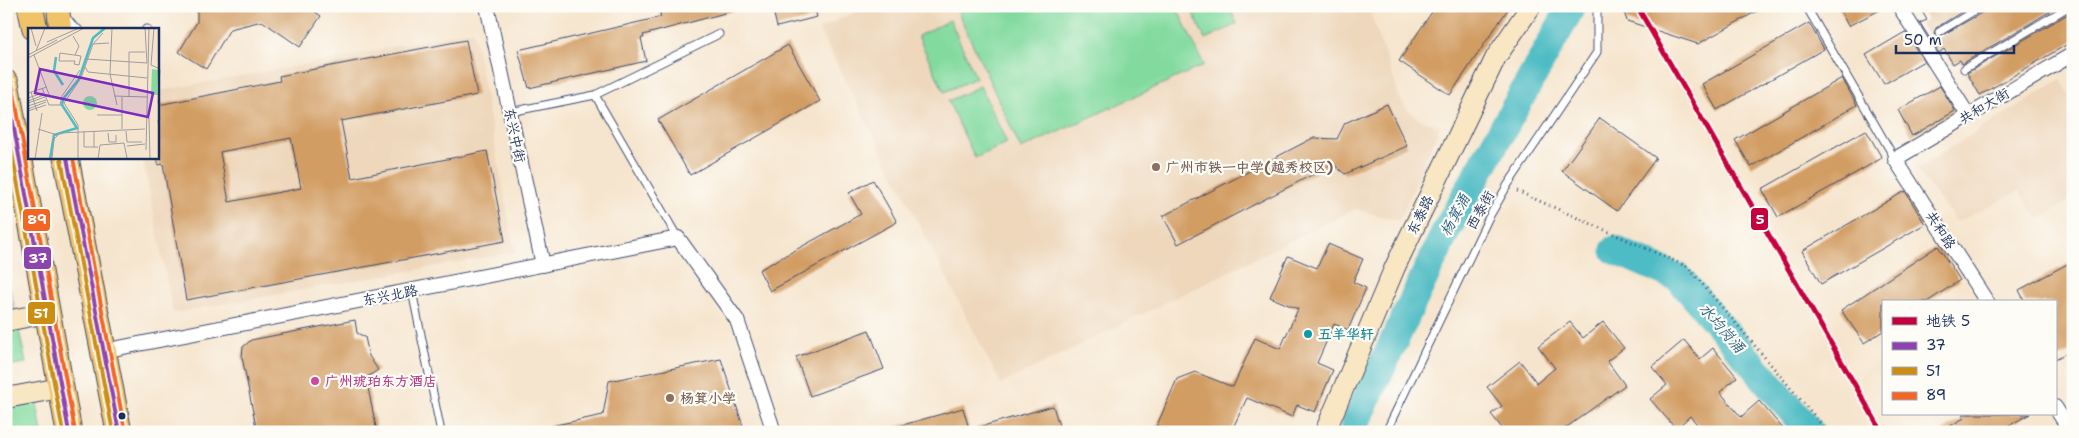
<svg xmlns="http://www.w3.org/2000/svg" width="2079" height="438" font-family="'Shantell Sans','LXGW WenKai TC',sans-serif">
<rect width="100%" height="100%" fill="#fdfcf7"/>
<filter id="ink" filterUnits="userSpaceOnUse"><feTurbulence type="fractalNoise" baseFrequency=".02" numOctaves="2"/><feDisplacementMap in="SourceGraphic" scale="10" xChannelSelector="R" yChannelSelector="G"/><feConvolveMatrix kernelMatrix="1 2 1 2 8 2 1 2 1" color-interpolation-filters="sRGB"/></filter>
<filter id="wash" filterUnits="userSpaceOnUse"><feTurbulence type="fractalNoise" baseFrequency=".0096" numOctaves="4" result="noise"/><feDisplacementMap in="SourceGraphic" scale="20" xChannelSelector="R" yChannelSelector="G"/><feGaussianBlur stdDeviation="1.12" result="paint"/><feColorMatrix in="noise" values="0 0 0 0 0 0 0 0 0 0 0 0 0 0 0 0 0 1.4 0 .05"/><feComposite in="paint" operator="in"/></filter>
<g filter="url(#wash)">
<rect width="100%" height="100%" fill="#f6e5ce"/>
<g fill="#eed7bb">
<polygon points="867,6 1368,6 1401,100 1410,113 1425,122 1441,125 1399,221 1355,209 1001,384 819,29"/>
<polygon points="473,30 515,252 173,313 143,158 158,158 158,91 336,59"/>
<polygon points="2061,79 2073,102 2073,199 2038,219 2019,191 1957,222 1916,169"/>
</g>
<g fill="#82da9f" stroke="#4e847e">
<polygon points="955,6 1176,6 1204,65 1021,149"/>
<polygon points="1190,6 1229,6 1237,24 1205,39"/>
<polygon points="950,20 976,78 944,92 918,36"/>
<polygon points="980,86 1007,143 975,158 948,101"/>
<polygon points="6,270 26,363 6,366"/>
<polygon points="36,398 42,432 6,432 6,405"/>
</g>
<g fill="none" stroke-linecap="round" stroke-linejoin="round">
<g stroke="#4dbcc4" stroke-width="29">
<polyline points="1615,250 1679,278 1810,432"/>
<polyline points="1355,432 1356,421 1447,229 1569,11 1569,6"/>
</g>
</g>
<g id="blocks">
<g fill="#d29d63" fill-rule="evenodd">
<polygon points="197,6 307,6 321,16 300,47 262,21 230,29 206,69 179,52 197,22"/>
<polygon points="658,6 735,6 736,10 643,35 644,38 641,38 646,61 529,88 518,50 661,17"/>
<polygon points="772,6 814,6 817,17 777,27"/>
<polygon points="1436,6 1510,6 1450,95 1399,61"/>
<polygon points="1622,6 1693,6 1697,8 1701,6 1766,6 1698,44 1627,21"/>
<polygon points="1838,6 1888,6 1848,26"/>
<polygon points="1919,6 1971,6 1936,28 1934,33 1939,37 1985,11 1987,6 2059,6 1962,64 1960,60 1953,64 1944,49 1939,53 1920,23 1927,20"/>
<polygon points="2073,11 2073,41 1980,95 1967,73"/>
<polygon points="1809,23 1824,49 1717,110 1702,84"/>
<polygon points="1905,32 1924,61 1884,84 1866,55"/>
<path d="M466,40L477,95L341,121L352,178L487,151L505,241L186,300L163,164L158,165V105L280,81L279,76ZM291,138L301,188L229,202L220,152Z"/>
<polygon points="788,45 820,101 690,175 658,120"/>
<polygon points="1842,78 1857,105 1751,167 1735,140"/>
<polygon points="1940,86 1955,111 1912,136 1898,110"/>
<polygon points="1387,104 1407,146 1345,174 1333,164 1178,244 1163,216 1313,138 1337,139 1345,123"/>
<polygon points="1600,118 1656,158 1617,211 1562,171"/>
<polygon points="1866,130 1882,158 1778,217 1762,189"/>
<polygon points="873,180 897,222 770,291 759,270 861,214 849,193"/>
<polygon points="1905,191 1925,224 1821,284 1802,251"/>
<polygon points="1328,244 1363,259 1353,282 1366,288 1348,330 1334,324 1317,363 1333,370 1315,412 1297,405 1292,417 1247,398 1231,432 1154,432 1177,379 1195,372 1233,387 1255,338 1280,349 1298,309 1270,297 1288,256 1317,268"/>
<polygon points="1938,246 1960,280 1927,302 1883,302 1883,331 1864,343 1841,310"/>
<polygon points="2073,261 2073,350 2055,359 2055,302 2025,302 2019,290"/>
<polygon points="355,320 357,333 365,337 369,356 378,370 366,378 377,432 257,432 242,357 243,347 251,340"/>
<polygon points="1570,322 1583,338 1603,322 1624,348 1607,361 1625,385 1560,432 1505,432 1491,414 1502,406 1487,387 1520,361 1537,383 1555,368 1538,346"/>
<polygon points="869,330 884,369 810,396 796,357"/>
<polygon points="1684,340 1700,359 1713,348 1737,377 1720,392 1741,417 1759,401 1786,432 1704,432 1690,416 1676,429 1650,399 1667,385 1652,367"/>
<polygon points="721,359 745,432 552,432 551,426 603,415 609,381"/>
<polygon points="1053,406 1061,432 976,432 976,428"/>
<polygon points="963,408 970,432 892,432 892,428"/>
<polygon points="1962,414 2030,414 1997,432 1940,432 1964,418"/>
</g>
</g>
</g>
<g filter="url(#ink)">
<use href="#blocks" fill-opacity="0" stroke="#3c4a6f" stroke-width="1"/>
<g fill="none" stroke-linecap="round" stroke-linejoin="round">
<g stroke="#3c4a6f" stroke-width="9">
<g id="lane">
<polyline points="1806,6 1895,159"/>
<polyline points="66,17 74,27 78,29"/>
<polyline points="146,29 147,29"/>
<polyline points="1939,32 1982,6"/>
<polyline points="1964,69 2070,6"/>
<polyline points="595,95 678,238"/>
<polyline points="510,112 595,95 719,34"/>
<polyline points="412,291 441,432"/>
<polyline points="1386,432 1488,219 1507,186 1597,52 1597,6"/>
</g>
</g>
<g stroke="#3c4a6f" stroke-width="16">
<g id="street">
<polyline points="487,6 543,265"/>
<polyline points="1899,6 1968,115"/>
<polyline points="1987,302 1895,159 2073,54"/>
<polyline points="103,351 678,238 737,320 774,432"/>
<polyline points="2055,407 2071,432"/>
</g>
</g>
<g stroke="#3c4a6f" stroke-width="22">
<g id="secondary">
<polyline points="6,321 47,313"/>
<polyline points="6,398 60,388"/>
<polyline points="1325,432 1395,267 1496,57 1531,6"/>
</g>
</g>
<g stroke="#3c4a6f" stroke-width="24">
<polyline id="primary" points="58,6 60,29"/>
</g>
<g stroke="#3c4a6f" stroke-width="27">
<g id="highway">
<polyline points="30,6 35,29"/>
<polyline points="6,83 69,432"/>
<polyline points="66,158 119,432"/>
</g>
</g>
<polyline stroke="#3c4a6f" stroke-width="3" stroke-dasharray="1 4" stroke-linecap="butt" points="1517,191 1688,267 1828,432"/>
<use href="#lane" stroke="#fff" stroke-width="7"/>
<use href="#street" stroke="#fff" stroke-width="14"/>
<use href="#secondary" stroke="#f9e7c3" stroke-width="20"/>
<use href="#primary" stroke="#f0c369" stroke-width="22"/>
<use href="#highway" stroke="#f0c369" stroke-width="25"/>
<g stroke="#fdfcf7" stroke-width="8">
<g id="bus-1">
<polyline points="6,84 69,432"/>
<polyline points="67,158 119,432"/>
</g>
</g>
<g stroke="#fdfcf7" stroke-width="8">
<g id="bus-2">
<polyline points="6,120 63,432"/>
<polyline points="61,159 113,432"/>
</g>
</g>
<g stroke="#fdfcf7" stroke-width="8">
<g id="bus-3">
<polyline points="12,82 75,431"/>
<polyline points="73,158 125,431"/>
</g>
</g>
<use href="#bus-1" stroke="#8e44ad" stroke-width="4"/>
<use href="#bus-2" stroke="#cb8e13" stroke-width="4"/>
<use href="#bus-3" stroke="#f26522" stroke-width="4"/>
<g stroke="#fdfcf7" stroke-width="9">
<polyline id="metro-1" points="1637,6 1882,432"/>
</g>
<use href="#metro-1" stroke="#c5003e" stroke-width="5"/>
</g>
</g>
<g fill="#8d6e63" stroke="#fdfcf7" stroke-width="2">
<circle cx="1156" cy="167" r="5"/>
<circle cx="670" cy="398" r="5"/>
</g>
<circle fill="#0f9aa8" stroke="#fdfcf7" stroke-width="2" cx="1308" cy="334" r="5"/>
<circle fill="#d1479c" stroke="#fdfcf7" stroke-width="2" cx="315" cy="381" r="5"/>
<circle fill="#1b2f5e" stroke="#fdfcf7" stroke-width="2" cx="122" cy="416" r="4.5"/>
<g text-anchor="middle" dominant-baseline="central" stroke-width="4.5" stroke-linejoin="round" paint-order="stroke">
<g font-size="14" fill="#1b2f5e" stroke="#fdfcf7">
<text transform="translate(1984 106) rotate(-31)">共和大街</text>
<text transform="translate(515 135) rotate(78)">东兴中街</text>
<text transform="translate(1480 210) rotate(-61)">西泰街</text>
<text transform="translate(1420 215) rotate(-64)">东泰路</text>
<text transform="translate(1941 230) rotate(57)">共和路</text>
<text transform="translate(390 295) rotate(-11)">东兴北路</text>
</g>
<g font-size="14" font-weight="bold" fill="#785e54" stroke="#fdfcf7" text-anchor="start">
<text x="1166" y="167">广州市铁一中学(越秀校区)</text>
<text x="680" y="398">杨箕小学</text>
</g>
<g font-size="14" font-weight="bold" fill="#0d838f" stroke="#fdfcf7" text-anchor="start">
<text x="1318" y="334">五羊华轩</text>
</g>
<g font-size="14" font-weight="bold" fill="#b23c85" stroke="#fdfcf7" text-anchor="start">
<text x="325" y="381">广州琥珀东方酒店</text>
</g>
<g font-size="15" font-style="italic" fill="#2c6082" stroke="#fdfcf7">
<text transform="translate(1455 215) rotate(-62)">杨箕涌</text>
<text transform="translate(1722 328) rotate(49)">水均岗涌</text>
</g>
</g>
<g transform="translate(28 28)">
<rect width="131" height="131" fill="#f6e5ce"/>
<path d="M124,41L130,42L129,67H123ZM55 75a7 7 0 1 1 14 0a7 7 0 1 1-14 0Z" fill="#82da9f"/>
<path fill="none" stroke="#4dbcc4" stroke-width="2.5" d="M28,29L26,43L35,57M22,131L26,107L49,100L34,77L35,71L51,51L65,10L77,0"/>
<path fill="none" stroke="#9e9ca1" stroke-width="1" d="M3,0L8,18M84,0L82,46L89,77M126,0L123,37L132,41M45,8L51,18L47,27M19,14L49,1M65,16L81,15M8,23L17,0M32,25L53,28L51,37L46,36L47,33H31ZM0,27L29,12M6,27L22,69M0,30L56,0M58,31L119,35L117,0M57,39L60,44L119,50M14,60L21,77H33M3,64L9,83M0,65L19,59M130,67L132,42M86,68L119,69M94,69V101M101,69V24H117M0,70L15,65M130,72L132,92M0,73L16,67M0,75L17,69M32,77L34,68L52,42M0,78L18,72M0,81L18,74M0,83L18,77M69,87H94M121,90L122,131M130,92L132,110M10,101L29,107M56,103V119H70M66,103V119M98,103L99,114H114M80,105L81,114H88V107M99,118L117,116M118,122L121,0M7,131L14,85M24,131L26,111L32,105L117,101M50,131V97L36,75L53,50L65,16L75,5M66,131H119M70,131L72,117L96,115L99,130"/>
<path fill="#7b2cbf" fill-opacity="0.15" stroke="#7b2cbf" stroke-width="2.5" d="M12,41L125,65L120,89L7,65Z"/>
<rect width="131" height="131" fill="none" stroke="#1b2f5e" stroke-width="2.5"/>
</g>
<g stroke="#fdfcf7" stroke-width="2">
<rect x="1750" y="207" width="19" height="24" rx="5" fill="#c5003e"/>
<rect x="22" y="208" width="29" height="24" rx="5" fill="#f26522"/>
<rect x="23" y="246" width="29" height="24" rx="5" fill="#8e44ad"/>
<rect x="27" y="301" width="29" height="24" rx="5" fill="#cb8e13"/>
</g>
<g font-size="14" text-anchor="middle" font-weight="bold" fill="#fff">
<text x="1760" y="224">5</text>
<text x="37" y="224">89</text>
<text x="38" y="263">37</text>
<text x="41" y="318">51</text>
</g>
<rect width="2079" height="438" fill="none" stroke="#fdfcf7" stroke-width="25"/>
<rect x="1882" y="300" width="175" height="115" fill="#fdfcf7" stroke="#a3aaba"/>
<rect x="1892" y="317" width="25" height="8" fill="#c5003e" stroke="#a3aaba"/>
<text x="1926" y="326" font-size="15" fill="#1b2f5e">地铁 5</text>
<rect x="1892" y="342" width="25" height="8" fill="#8e44ad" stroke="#a3aaba"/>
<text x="1926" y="350" font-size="15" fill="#1b2f5e">37</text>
<rect x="1892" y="367" width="25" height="8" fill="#cb8e13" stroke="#a3aaba"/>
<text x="1926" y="376" font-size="15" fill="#1b2f5e">51</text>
<rect x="1892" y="392" width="25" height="8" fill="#f26522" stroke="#a3aaba"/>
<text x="1926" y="400" font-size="15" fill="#1b2f5e">89</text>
<path d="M1896 45v8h118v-8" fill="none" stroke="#1b2f5e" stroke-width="2.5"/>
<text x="1904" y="45" font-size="15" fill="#1b2f5e" stroke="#fdfcf7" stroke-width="4" paint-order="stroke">50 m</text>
</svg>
